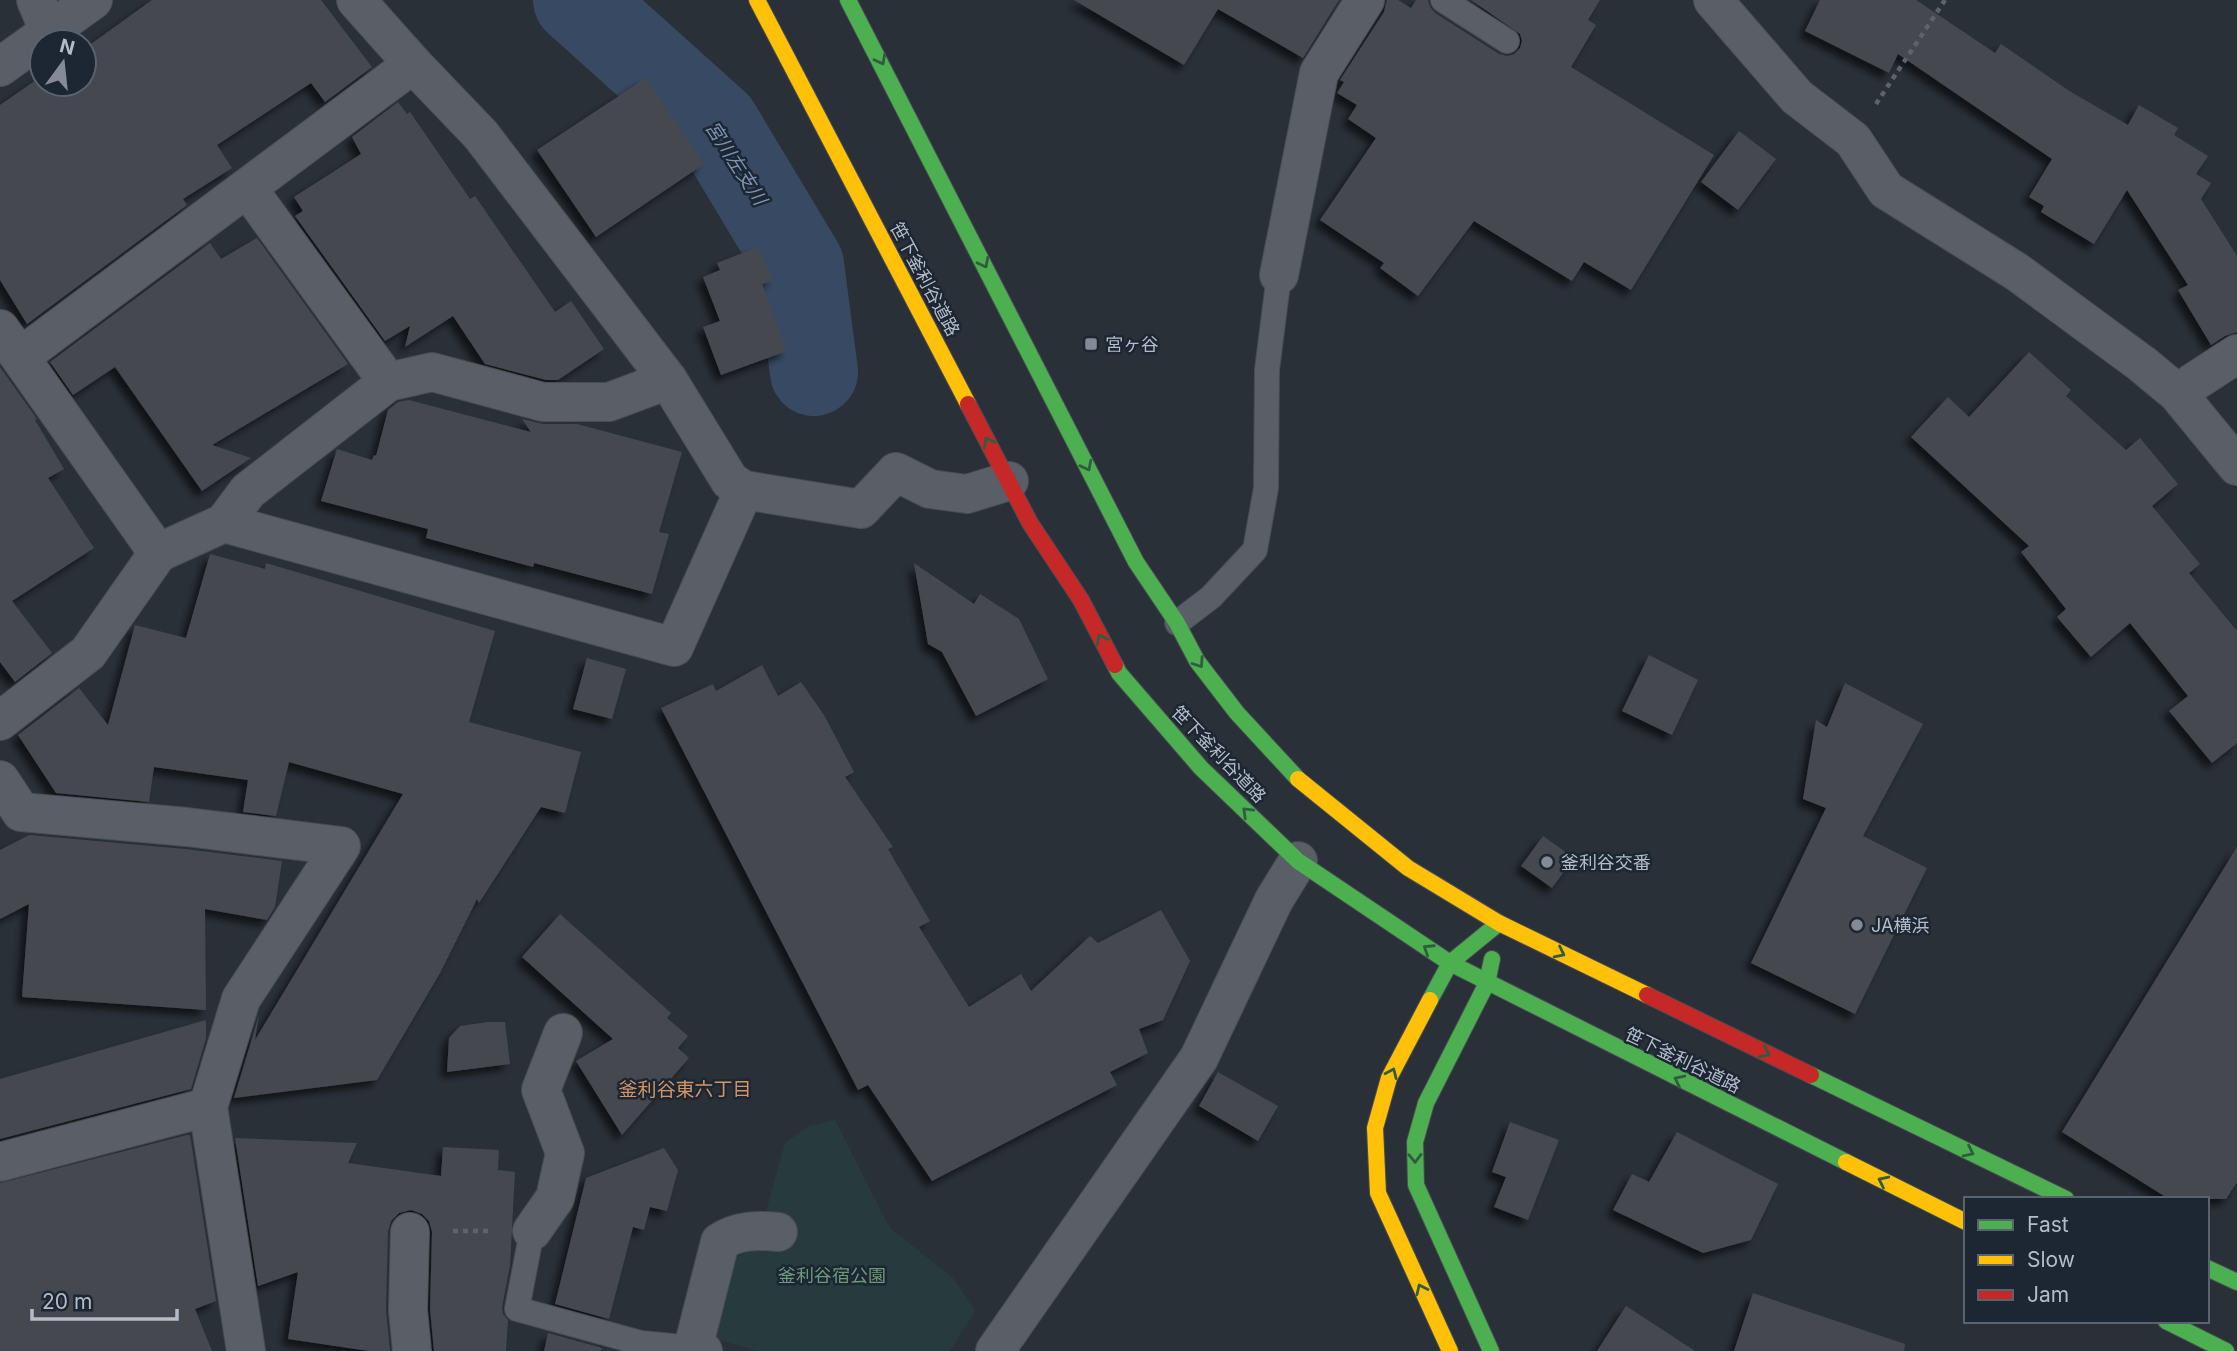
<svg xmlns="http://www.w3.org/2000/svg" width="2237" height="1351" font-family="Inter,'Noto Sans JP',sans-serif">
<defs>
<filter id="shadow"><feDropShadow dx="-6" dy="6" stdDeviation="3.5" flood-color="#0009"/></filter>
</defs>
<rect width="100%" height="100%" fill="#2a3038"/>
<polygon fill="#273a3e" points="835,1120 890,1228 953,1278 975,1311 950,1351 757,1351 715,1339 735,1258 762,1244 765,1215 785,1143 809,1126"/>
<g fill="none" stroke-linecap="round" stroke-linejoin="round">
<polyline stroke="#384963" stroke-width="88" points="577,0 716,125 800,265 814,372"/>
</g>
<g fill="#444950" filter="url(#shadow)">
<polygon points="152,0 321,0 372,67 325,102 311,83 217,145 232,168 183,199 187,205 27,324 0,280 0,105 42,76 42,84 84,84 84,49"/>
<polygon points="1074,0 1339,0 1303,58 1218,9 1184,65"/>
<polygon points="1387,0 1398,0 1411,8 1416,0 1428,0 1430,7 1435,13 1499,54 1507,56 1514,54 1520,48 1522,41 1520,34 1471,0 1600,0 1588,20 1596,25 1571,67 1714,155 1631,290 1584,262 1572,281 1474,221 1418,296 1380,268 1384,263 1320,220 1376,138 1348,119 1357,105 1337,93 1344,82 1340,80 1384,12"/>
<polygon points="1820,0 1916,0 1995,53 2001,44 2071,92 2128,125 2139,105 2178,128 2174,135 2208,156 2196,174 2211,183 2201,199 2237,256 2237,332 2225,336 2211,345 2178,290 2188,285 2127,190 2094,244 2041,212 2044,206 2029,197 2052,159 1898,54 1889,73 1805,31"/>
<polygon points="646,78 704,164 596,237 537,150"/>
<polygon points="398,102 407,114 410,112 470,199 475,196 555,312 571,301 604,349 558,380 546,380 485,364 453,316 405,347 410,326 385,341 295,216 303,211 294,197 361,154 352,137"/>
<polygon points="1739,131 1776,159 1738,210 1701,182"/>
<polygon points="257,238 348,364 212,445 251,458 202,491 115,367 73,395 50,362 210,243 221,259"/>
<polygon points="758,247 773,280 762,284 787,351 721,375 703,327 720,321 703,277 720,270 717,263"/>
<polygon points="2029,352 2071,390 2066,396 2126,450 2140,438 2178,484 2152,506 2200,564 2189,573 2237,631 2237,743 2212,763 2169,711 2188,696 2130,623 2091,657 2057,617 2066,609 2021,552 2029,546 1911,437 1948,397 1969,417"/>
<polygon points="0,367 37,419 35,420 64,469 48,478 94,548 12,601 52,653 15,682 0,662"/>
<polygon points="409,400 531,432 522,419 543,424 577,424 682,452 659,532 669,534 652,594 534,563 533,567 426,538 428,529 321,501 337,449 372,460 374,455 376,456 388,410 398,402"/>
<polygon points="210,554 265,569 266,563 495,631 469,722 581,752 565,813 541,807 479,903 477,899 440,973 377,1080 234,1098 259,1015 255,1040 403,794 289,762 276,816 243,812 248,780 154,767 149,802 56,793 18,735 79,688 108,725 135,625 186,638"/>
<polygon points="914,563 974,604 980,594 1019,619 1048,679 976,716 942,652 928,644"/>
<polygon points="1649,655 1698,680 1672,735 1622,711"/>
<polygon points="587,658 626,669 612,719 573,709"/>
<polygon points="762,665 778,696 801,682 824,715 854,772 845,777 893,847 888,849 930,921 919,927 969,1007 1021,974 1031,991 1090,936 1098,943 1161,910 1190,961 1163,1020 1139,1029 1148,1053 1110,1072 1117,1085 932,1181 868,1085 858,1090 661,708 713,684 716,691"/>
<polygon points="1845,683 1923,724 1863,836 1927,868 1855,1014 1751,963 1826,808 1803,799 1816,720 1827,727"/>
<polygon points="29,835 185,849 282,861 275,907 267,920 205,909 206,1010 22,997 29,904 0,919 0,850"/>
<polygon points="1543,836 1574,858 1552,888 1521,866"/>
<polygon points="2237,847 2237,1182 2226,1199 2169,1199 2062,1132"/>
<polygon points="560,914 671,1013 667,1018 688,1036 678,1048 689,1058 622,1135 576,1061 613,1039 522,957"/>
<polygon points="206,1020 206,1038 191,1089 0,1139 0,1079"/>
<polygon points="488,1022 505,1022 510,1064 447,1072 449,1038 460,1026"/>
<polygon points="1218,1072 1278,1106 1258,1141 1199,1106"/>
<polygon points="1510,1122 1559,1140 1528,1220 1494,1207 1506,1177 1492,1172"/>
<polygon points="1677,1132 1778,1184 1751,1240 1703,1253 1613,1210 1632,1174 1649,1182"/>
<polygon points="187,1135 190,1135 216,1301 195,1309 212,1351 0,1351 0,1183"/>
<polygon points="235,1138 357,1143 348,1163 441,1176 443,1147 499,1150 498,1170 515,1172 510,1265 502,1307 503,1314 508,1320 506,1351 434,1351 430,1309 432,1232 429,1221 422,1214 411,1210 399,1213 391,1221 388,1231 386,1310 390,1351 369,1351 288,1339 298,1272 258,1286"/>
<polygon points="664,1148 678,1170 667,1211 650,1207 644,1230 633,1227 609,1319 555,1304 586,1178"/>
<polygon points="1753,1293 1905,1344 1904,1351 1734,1351"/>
<polygon points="1626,1306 1695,1351 1597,1351"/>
<polygon points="548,1333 602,1348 601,1351 544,1351"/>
</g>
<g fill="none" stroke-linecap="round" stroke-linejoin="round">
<g stroke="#484c53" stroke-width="26">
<g id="lane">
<polyline points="1443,0 1507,41"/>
<polyline points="1177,623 1211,597 1255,550 1266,488 1267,370 1279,275"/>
<polyline points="532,1231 517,1309 641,1343 693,1348"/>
</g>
</g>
<g stroke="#484c53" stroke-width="40">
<g id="street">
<polyline points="36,0 49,31"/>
<polyline points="356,0 413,64 481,135 668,380 730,481 744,490 861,509 896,472 930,489 967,494 1009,481"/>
<polyline points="1713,0 1797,97 1853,140 1886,190 2017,272 2142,364 2177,393 2237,466"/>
<polyline points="0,67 93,0"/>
<polyline points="248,189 388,382"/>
<polyline points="1279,275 1319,73 1365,0"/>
<polyline points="0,329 158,553"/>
<polyline points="20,357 413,64"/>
<polyline points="2177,393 2237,354"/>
<polyline points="224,523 674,647 744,490"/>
<polyline points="0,721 88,653 158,553 224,523 248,491 388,382 432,372 543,402 609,402 668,380"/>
<polyline points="0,780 21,812 187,827 341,846 241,999 208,1107 246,1351"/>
<polyline points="0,1162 208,1107"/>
<polyline points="532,1231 555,1198 565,1153 541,1090 563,1033"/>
<polyline points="410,1232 408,1310 412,1351"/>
<path d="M703,1351L693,1348L720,1242C738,1230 757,1230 778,1232"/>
<polyline points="995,1351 1199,1058 1274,900 1298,861"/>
</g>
</g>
<g stroke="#484c53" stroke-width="18">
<g id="fast">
<polyline points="848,0 1136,562 1177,623 1197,661 1237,713 1298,779"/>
<polyline points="1115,665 1119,673 1201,768 1298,861 1450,963 1846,1162"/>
<polyline points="1430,1000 1450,963 1499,923"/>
<polyline points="1811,1075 2066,1199"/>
<polyline points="2207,1268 2237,1282"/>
<polyline points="2166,1321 2226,1351"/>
<polyline points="1491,1351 1416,1185 1415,1142 1426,1103 1487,983 1492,959"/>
</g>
</g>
<g stroke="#484c53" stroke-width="18">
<g id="slow">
<polyline points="757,0 968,404"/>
<polyline points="1298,779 1408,868 1499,923 1647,995"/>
<polyline points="1430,1000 1389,1078 1375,1128 1378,1193 1450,1351"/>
<polyline points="1846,1162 1966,1222"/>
</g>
</g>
<g stroke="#484c53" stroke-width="18">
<g id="jam">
<polyline points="968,404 1030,523 1081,600 1115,665"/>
<polyline points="1647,995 1811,1075"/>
</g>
</g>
<g stroke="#5d636a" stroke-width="4.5" stroke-dasharray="5 5" stroke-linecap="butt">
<polyline points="1876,104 1945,0"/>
<polyline points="453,1231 490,1231"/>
</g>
<use href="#lane" stroke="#5a5e66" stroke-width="24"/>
<use href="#street" stroke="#5a5e66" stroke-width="38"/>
<use href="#fast" stroke="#4caf50" stroke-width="16"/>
<use href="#slow" stroke="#ffc107" stroke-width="16"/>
<use href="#jam" stroke="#c62828" stroke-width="16"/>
</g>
<defs><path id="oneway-chevron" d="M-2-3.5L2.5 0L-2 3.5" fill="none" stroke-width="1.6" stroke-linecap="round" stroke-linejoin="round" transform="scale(1.75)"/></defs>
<g stroke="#305d3f">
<use href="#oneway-chevron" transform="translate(881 60) rotate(62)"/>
<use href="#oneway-chevron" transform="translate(984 263) rotate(63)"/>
<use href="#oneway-chevron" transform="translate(988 442) rotate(-118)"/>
<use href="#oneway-chevron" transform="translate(1087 466) rotate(63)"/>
<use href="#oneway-chevron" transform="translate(1101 639) rotate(-118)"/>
<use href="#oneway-chevron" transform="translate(1199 663) rotate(56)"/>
<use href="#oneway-chevron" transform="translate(1247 812) rotate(-136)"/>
<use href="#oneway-chevron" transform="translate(1428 949) rotate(-147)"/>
<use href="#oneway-chevron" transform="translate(1560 953) rotate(26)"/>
<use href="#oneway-chevron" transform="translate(1765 1053) rotate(26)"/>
<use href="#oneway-chevron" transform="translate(1392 1073) rotate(-66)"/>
<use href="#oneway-chevron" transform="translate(1679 1080) rotate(-154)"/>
<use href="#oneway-chevron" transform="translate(1969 1152) rotate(26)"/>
<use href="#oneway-chevron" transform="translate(1415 1158) rotate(89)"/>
<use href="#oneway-chevron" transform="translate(1883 1181) rotate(-154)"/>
<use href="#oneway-chevron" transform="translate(1421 1289) rotate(-115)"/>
</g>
<g fill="#848b96" stroke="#1d2633" stroke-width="2.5">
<rect x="1084" y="337" width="14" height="14" rx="3.5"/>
<circle cx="1547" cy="862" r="7"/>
<circle cx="1857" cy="925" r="7"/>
</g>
<g text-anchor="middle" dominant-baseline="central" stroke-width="5" stroke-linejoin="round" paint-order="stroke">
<g font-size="18" fill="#b4bcc9" stroke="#1d2633">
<text transform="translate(925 279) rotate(62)">笹下釜利谷道路</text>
<text transform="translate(1219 754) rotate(46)">笹下釜利谷道路</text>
<text transform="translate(1683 1060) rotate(26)">笹下釜利谷道路</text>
</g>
<g font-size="18" fill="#b4bcc9" stroke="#1d2633" text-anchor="start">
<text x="1105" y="344">宮ヶ谷</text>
<text x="1561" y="862">釜利谷交番</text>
<text x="1871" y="925">JA横浜</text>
</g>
<g font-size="18" fill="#6b9a76" stroke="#1d2633">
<text x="832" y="1275">釜利谷宿公園</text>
</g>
<g font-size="19" font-style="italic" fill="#7c92b1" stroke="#1d2633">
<text transform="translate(736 163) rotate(57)">宮川左支川</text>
</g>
<g font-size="19" fill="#d59563" stroke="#1d2633">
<text x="685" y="1089">釜利谷東六丁目</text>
</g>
</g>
<rect x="1964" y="1197" width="245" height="126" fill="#1d2633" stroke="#59626f" stroke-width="2"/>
<rect x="1978" y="1220" width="35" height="10" fill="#4caf50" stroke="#59626f" stroke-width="2"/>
<text x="2027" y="1232" font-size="21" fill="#b4bcc9">Fast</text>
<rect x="1978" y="1255" width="35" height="10" fill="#ffc107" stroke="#59626f" stroke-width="2"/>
<text x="2027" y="1267" font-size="21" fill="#b4bcc9">Slow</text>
<rect x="1978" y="1290" width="35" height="10" fill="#c62828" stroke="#59626f" stroke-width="2"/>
<text x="2027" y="1302" font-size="21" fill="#b4bcc9">Jam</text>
<g transform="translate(63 63) rotate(15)"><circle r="33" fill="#1d2633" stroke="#59626f" stroke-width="2"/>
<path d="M0-5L12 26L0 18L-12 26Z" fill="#848b96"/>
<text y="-10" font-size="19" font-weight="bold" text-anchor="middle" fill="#b4bcc9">N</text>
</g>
<path d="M32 1309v10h145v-10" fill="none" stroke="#b4bcc9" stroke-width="3.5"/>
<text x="42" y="1309" font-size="21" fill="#b4bcc9" stroke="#1d2633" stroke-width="5" paint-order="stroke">20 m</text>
</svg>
